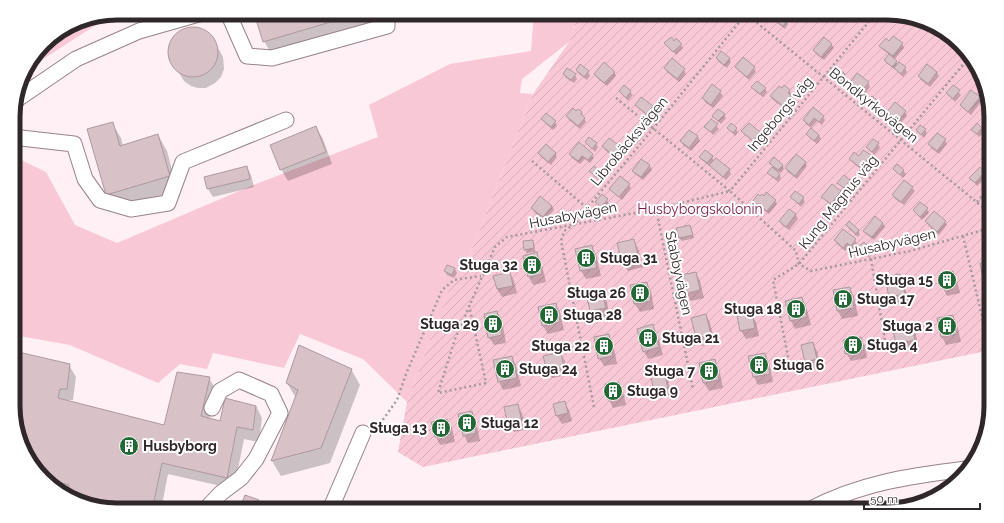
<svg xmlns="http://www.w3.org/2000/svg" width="1004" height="523" font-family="Raleway,sans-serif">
<defs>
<pattern id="garden-furrows" width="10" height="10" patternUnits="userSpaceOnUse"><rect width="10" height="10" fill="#f9c8d6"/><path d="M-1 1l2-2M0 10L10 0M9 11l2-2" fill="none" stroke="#d6acb8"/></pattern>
</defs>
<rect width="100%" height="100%" fill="#fef0f4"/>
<g fill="#f9c8d6">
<polygon points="534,13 579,13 569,42 522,79 520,93 533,94 469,257 449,291 407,402 363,359 300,334 284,368 213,353 207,369 180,364 158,383 70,345 14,335 13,156 46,172 75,225 117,243 251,186 378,137 369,105 450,64 531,51"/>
<polygon points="113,14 23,72 48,39 77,21"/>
</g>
<polygon fill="url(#garden-furrows)" points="579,13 887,13 933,24 973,59 990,103 991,350 423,467 398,452 407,402 449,290 469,257 533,94 569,42"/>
<g fill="#0003">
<polygon points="255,13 370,13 375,27 273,57 264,41"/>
<polygon points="840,13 853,13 858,19 855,23 844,16 842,13"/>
<polygon points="775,20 786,20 788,24 785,29 777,23"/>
<polygon points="937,27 946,35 943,38 935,30"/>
<polygon points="198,28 206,32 212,37 223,57 224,69 221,77 215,83 206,88 198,88 191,86 184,81 171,60 169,52 171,44 174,37 179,32 187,29"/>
<polygon points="951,39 962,49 960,52 951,45 949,41"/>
<polygon points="674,42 681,45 683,48 676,55 666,43"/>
<polygon points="889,42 902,44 904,48 894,60 898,65 905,68 907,72 903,77 895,69 895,70 888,64 885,61 890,55 883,50 881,46"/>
<polygon points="831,44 834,48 824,60 816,54 814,51"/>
<polygon points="717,58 729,58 731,62 727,68 719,62"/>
<polygon points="672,60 684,70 686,74 679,82 667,72 665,68"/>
<polygon points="975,64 980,77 974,72 972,68"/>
<polygon points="928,65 937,73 939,76 930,87 921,80 919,76"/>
<polygon points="736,67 754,68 756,72 749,80 738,70"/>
<polygon points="577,70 588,72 590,76 587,80 579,74"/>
<polygon points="614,72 616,76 607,86 597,78 595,74"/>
<polygon points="564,74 575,75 577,79 574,83 566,78"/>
<polygon points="833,74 844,75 846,78 842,83 835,78"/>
<polygon points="851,83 868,83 870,87 864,95 853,86"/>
<polygon points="712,86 720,92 723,96 713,108 705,102 703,98"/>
<polygon points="953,86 961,95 955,102 947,93"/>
<polygon points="624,87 633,95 628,101 620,91"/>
<polygon points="753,87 765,88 767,92 763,97 755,91"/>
<polygon points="784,87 790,91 793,100 785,109 773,100 771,97"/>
<polygon points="642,98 652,107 654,111 649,117 638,108 636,105"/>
<polygon points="979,98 981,102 971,115 963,108 961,105"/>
<polygon points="876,101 878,104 873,111 867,104"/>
<polygon points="813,108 823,117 825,120 822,125 817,121 811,128 806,124 804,120"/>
<polygon points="578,110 582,113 586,122 580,129 569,120 567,116"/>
<polygon points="888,112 905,112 907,116 900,124 890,116"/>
<polygon points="724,115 726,118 721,124 713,116"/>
<polygon points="543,119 555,122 557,126 553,130 545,123"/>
<polygon points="711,120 719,129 713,135 706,127"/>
<polygon points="112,123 121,138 123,146 158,135 167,151 178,192 116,210 107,194"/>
<polygon points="316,127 323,139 332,164 288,181 281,169"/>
<polygon points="728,128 736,129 738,132 735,136"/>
<polygon points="982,128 984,132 979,137 973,130"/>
<polygon points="917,130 925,130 927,133 924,138"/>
<polygon points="690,131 698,137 700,141 691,151 683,145 681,141"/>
<polygon points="743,131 759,133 761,136 755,144 745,135"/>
<polygon points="807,134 819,135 821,139 817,144 810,138"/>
<polygon points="945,140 947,144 939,154 931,148 929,144"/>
<polygon points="586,142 596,144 598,147 595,152"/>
<polygon points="878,144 880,148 874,155 867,147"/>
<polygon points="603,146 620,148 622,152 616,159 605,150"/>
<polygon points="555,153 557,157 551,165 541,157 539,154"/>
<polygon points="570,154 592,155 594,158 590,163 585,159 580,164 572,158"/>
<polygon points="870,156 872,160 863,171 852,162 850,159"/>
<polygon points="700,157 712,157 714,161 729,170 731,174 726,180 713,169 710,165 709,166 703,161"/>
<polygon points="641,160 650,166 652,170 643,180 635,174 633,171"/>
<polygon points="770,163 782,165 784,169 781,173 777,170 781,178 778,182 771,176 769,173 773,167"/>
<polygon points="805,163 807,166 797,179 788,172 786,168"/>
<polygon points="247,167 251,175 254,187 213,197 208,189 206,177"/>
<polygon points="980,169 987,177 977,186 971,178"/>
<polygon points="895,170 903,170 906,174 903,178"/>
<polygon points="591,172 599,172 601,176 598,180"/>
<polygon points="849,181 851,185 846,191 839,183"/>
<polygon points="904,181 912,188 915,191 904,205 895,199 893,195"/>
<polygon points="629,185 631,188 622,200 613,192 611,189"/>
<polygon points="832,185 840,192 843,196 833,207 825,200 823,197"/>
<polygon points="791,197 803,198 805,202 801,207"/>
<polygon points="607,200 609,204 604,210 597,202"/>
<polygon points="754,201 775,201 777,204 769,214 757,205"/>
<polygon points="552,206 554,210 545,220 534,212 532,208"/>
<polygon points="927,209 929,213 922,220 914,211"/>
<polygon points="789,210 796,215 798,219 789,230 782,225 780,221"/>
<polygon points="926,222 945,222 947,225 939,235 928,225"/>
<polygon points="883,223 885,227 874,240 866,234 864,231"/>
<polygon points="847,225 858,231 860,234 858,237 849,229"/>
<polygon points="690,226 694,238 682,241 680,238"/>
<polygon points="843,230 855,240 857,244 853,249 850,246 845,251 837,244 835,240"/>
<polygon points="633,240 638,248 643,267 628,271 623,263 618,243"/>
<polygon points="532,241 534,245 536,254 541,261 546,282 533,285 529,277 524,256 534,254 534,252 527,253 525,250"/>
<polygon points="591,246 596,254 601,276 586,279 581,271 576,249"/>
<polygon points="870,250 873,254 869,258 862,251"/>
<polygon points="991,262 991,291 989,291 985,283"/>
<polygon points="447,266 455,269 457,273 454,278 447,275 445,271"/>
<polygon points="510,273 514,281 517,293 502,297 497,289 494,277"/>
<polygon points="696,273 700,281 704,298 691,301 686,293"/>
<polygon points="952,273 957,280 960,293 947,296 943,288"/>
<polygon points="900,275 904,283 909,302 895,305 890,297 886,278"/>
<polygon points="646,283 651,291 654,309 640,312 635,304 631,286"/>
<polygon points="849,288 854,296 858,316 842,319 838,311 834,291"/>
<polygon points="601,290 606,298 610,316 596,319 591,311 587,293"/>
<polygon points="802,298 806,306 811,325 795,329 791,321 786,302"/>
<polygon points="555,304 560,312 564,330 548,334 543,326 539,308"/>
<polygon points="497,312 502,320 506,343 494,345 489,337"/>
<polygon points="751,314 756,322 759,336 746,339 741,331 738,317"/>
<polygon points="706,315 710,323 715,343 701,346 697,338 692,318"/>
<polygon points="953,316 957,324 961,342 946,345 942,337 938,319"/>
<polygon points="652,326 657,333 663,355 648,359 644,351"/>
<polygon points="911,327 916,335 919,348 902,352 897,344"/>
<polygon points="608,335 613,343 617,364 604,366 599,358"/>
<polygon points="860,338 865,346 867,358 851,361 846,353"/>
<polygon points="813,343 817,351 821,367 810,369 806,361"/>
<polygon points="14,352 69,365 76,377 73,400 65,400 165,426 209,378 216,390 209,419 221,422 256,406 262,418 259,442 244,439 234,489 168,474 161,510 117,510 71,499 67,496 68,494 63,493 31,464 14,420"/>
<polygon points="560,354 565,361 568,375 552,378 548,370"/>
<polygon points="764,354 769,362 773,382 758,385 754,377 749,357"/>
<polygon points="511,357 516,365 521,386 503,390 499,382 494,361"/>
<polygon points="714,360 719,368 723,388 709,391 704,383 700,363"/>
<polygon points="351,369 360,385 330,463 281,476 272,461 296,398 287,383"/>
<polygon points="663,372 668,380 671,396 659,398 655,391"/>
<polygon points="618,383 623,391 626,405 613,408 609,400"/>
<polygon points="564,402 569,410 572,421 562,424 557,416 554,405"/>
<polygon points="517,405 522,413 525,430 514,432 509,424"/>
<polygon points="471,412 476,420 480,441 468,443 464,435"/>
<polygon points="447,420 452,428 455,442 440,445 436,437 432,423"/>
<polygon points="259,501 263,510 241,510"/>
</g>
<g fill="#d8c2c8" stroke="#ae989f">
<polygon points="254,13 361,13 263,42"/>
<polygon points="779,13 787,20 783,26 774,20"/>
<polygon points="841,13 855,13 857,14 853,20"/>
<circle cx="193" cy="52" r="25"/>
<polygon points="893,36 903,43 893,56 879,46 886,38 889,41"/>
<polygon points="671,37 674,41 676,38 682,44 673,52 664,43"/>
<polygon points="824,37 832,44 821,57 813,50"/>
<polygon points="950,38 960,47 958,49 947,41"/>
<polygon points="721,51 730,58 724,65 716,58"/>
<polygon points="889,54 897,61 892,67 884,60"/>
<polygon points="743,57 755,67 747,77 735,67"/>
<polygon points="672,58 685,69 677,79 664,68"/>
<polygon points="604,62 615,72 604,83 594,74"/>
<polygon points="899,62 906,67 901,74 894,68"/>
<polygon points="580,64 589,71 584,77 576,70"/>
<polygon points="927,64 937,72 928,84 918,76"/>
<polygon points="837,67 845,74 840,80 832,74"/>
<polygon points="567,68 576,74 571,80 563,74"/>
<polygon points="857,73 869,82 861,92 850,83"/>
<polygon points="757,81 766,88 760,94 751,87"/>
<polygon points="712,84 721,91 711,105 702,98"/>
<polygon points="624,85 631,91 626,98 619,91"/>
<polygon points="784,85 790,90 788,93 791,96 783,106 770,96 779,86 782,88"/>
<polygon points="953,85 960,90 953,99 946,93"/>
<polygon points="971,90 980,97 968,112 960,105"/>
<polygon points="872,96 877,100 871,108 865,104"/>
<polygon points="641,97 653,106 646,114 635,105"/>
<polygon points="895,102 906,111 898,121 887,112"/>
<polygon points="813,107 824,116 819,122 814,118 809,125 803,120"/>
<polygon points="573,108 576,111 578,109 582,112 581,114 585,118 578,126 566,116"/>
<polygon points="718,109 725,114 718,121 712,116"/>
<polygon points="546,113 556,121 551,127 541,119"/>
<polygon points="711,119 718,124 711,132 704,127"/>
<polygon points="113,122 120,146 158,134 170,176 106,195 87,129"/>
<polygon points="731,123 737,128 733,133 727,128"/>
<polygon points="749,123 760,132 753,141 741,131"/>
<polygon points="977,123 982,128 977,134 971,130"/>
<polygon points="920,125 926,129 921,135 916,130"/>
<polygon points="316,126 326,152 280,170 270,145"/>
<polygon points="811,128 819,135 814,141 806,134"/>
<polygon points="689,130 698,136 689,148 680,141"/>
<polygon points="937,133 946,139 937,151 928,144"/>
<polygon points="589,137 597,143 592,149 585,142"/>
<polygon points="609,138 621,147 614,156 602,146"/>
<polygon points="873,139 879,143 872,152 866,147"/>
<polygon points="579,142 593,154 588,160 582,156 578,161 569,154"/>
<polygon points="546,144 556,153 548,162 538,153"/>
<polygon points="705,150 713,156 707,163 699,157"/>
<polygon points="863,150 871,155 861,168 849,159 854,152 859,156"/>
<polygon points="796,154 806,162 795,176 785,168"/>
<polygon points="774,157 783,165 778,170 769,163"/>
<polygon points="716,158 730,169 723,177 709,165"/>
<polygon points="641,159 650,165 641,177 632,171"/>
<polygon points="897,164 904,170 900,175 893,169"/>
<polygon points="247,166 250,179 207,189 204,177"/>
<polygon points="594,166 600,171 596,177 589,171"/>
<polygon points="772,167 780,174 776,179 767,173"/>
<polygon points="980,167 985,172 975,183 969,178"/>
<polygon points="844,175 850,180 844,188 837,183"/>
<polygon points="620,176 630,184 619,197 609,189"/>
<polygon points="904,180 913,187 901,202 892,195"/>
<polygon points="832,184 841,191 831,204 821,197"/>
<polygon points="795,191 804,197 799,204 790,197"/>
<polygon points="766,192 776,200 767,211 753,201 758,194 760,196 762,194 764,196"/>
<polygon points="602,194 608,199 601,207 595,202"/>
<polygon points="540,196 552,206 543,217 531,208"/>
<polygon points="920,202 928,208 920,217 913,210"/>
<polygon points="789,209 796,214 786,227 779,221"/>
<polygon points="934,211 946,221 937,232 925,221"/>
<polygon points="875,216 883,223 872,237 863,231"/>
<polygon points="849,221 859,230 856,234 846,225"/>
<polygon points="690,225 693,235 679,238 676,228"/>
<polygon points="843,229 856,239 851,246 847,243 843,248 834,240"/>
<polygon points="634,239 639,259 622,263 617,243"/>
<polygon points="533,240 534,248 524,250 523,241"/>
<polygon points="864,242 871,250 866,255 858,247"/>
<polygon points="592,245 597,268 580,271 575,249"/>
<polygon points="537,252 542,274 528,277 523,256"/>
<polygon points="991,261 991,283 984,284 980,263"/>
<polygon points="447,265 455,268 452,275 444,271"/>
<polygon points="953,271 956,285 942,288 939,275"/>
<polygon points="510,272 513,286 497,289 493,276"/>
<polygon points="696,272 700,290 685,294 681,275"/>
<polygon points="900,274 905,294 889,297 885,277"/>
<polygon points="647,282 651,301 634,304 630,285"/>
<polygon points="850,287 854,308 837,311 833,290"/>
<polygon points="601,289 606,308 590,311 586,293"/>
<polygon points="802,297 807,317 790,321 785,301"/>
<polygon points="556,303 560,322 542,326 538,307"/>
<polygon points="497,311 502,335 488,338 484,314"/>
<polygon points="752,313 755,328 740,331 737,316"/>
<polygon points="706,314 711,335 696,338 691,318"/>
<polygon points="953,315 957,334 941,337 937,318"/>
<polygon points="653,324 659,347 643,352 637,329"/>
<polygon points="912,326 915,340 896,344 893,330"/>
<polygon points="609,334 613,356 598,359 594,337"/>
<polygon points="861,337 864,350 845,354 843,340"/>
<polygon points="813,342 817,359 805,362 801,345"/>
<polygon points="299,345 352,369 321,448 271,461 298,390 286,383"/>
<polygon points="14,351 70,364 67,389 60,389 58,398 164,425 177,372 210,377 201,416 220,421 225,398 256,406 253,430 237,427 227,478 162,463 152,510 117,510 70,499 67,496 69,485 48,479 31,464 14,420"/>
<polygon points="561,352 564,367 547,371 543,356"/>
<polygon points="765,353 770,374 753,377 748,356"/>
<polygon points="512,356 517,378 498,382 493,360"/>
<polygon points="715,359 719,380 703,383 699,363"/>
<polygon points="664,371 668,388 654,391 650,373"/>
<polygon points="619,382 622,397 608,400 605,384"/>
<polygon points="565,401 568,413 556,416 553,404"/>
<polygon points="518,404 522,422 508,425 504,407"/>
<polygon points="472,411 476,433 463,436 458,414"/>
<polygon points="447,419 451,434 435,437 431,422"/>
<polygon points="245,495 259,500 255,510 239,510"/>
</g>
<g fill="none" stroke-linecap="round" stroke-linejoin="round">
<g stroke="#978288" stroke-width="17">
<g id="minor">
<polyline points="228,13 247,56 272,58 387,26 387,13"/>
<polyline points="16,100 76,59 139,31 202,13"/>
<polyline points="13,134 21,138 74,144 85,179 100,200 131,209 168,203 183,162 286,120"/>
<polyline points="205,510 221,493 241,478 256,459 280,413 271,394 239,380 220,391 212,408"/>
<polyline points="330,510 363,433"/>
<path d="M809,510C860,483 909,476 966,469"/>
</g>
</g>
<g stroke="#a5999d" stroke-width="2.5" stroke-dasharray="2 3" stroke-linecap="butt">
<polyline points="745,13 990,213"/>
<polyline points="616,98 730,191 876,13"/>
<polyline points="532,161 587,208"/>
<polyline points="977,202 990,186"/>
<polyline points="656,209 693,389"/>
<polyline points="963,236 985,329"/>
<polyline points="871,259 887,352"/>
<polyline points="469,305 486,383 438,393 455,339 495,247 507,237 656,209 730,191 796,251 799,264 811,271 910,251 990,228"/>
<polyline points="791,372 773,280 799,264 970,56"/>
<path d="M594,407L561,241L564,231C574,225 581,218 587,208L653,129L741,20V13"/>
<polyline points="377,428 397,400 406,374 442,290 454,280 481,276"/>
</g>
<use href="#minor" stroke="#fff" stroke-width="15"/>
</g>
<defs>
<g id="building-disc" transform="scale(1)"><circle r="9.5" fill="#236834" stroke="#fff"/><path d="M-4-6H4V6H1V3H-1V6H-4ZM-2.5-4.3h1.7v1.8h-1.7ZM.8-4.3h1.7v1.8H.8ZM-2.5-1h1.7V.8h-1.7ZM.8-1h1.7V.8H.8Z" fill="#fff"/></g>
</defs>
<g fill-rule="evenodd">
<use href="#building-disc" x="586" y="258"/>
<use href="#building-disc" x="532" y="265"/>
<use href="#building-disc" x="947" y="280"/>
<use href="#building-disc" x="640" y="293"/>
<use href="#building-disc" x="843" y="299"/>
<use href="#building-disc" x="796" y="309"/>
<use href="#building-disc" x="549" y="315"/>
<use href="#building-disc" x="493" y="324"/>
<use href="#building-disc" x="947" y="326"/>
<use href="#building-disc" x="648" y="338"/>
<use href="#building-disc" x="853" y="345"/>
<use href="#building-disc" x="604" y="346"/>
<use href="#building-disc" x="759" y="365"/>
<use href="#building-disc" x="505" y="369"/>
<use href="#building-disc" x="709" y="371"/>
<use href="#building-disc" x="613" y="391"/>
<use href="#building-disc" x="467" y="423"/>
<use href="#building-disc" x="441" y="428"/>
<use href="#building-disc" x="129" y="446"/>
</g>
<g text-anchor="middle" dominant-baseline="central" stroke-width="4" stroke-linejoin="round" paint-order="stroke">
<g font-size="14" fill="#30272a" stroke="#fff">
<text transform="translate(874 105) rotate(39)">Bondkyrkovägen</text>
<text transform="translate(780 114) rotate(-50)">Ingeborgs väg</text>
<text transform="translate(629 141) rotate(-50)">Librobäcksvägen</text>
<text transform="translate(838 202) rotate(-51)">Kung Magnus väg</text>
<text transform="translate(573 215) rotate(-11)">Husabyvägen</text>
<text transform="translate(892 243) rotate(-13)">Husabyvägen</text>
<text transform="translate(679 273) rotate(78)">Stabbyvägen</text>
</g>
<g font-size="14" fill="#7b1a46" stroke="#fff">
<text x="700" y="209">Husbyborgskolonin</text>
</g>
<g font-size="14" font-weight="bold" fill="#30272a" stroke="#fff" text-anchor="start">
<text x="600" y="258">Stuga 31</text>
<text x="518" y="265" text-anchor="end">Stuga 32</text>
<text x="933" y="280" text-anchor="end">Stuga 15</text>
<text x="626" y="293" text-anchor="end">Stuga 26</text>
<text x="857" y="299">Stuga 17</text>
<text x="782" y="309" text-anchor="end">Stuga 18</text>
<text x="563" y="315">Stuga 28</text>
<text x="479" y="324" text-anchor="end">Stuga 29</text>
<text x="933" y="326" text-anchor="end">Stuga 2</text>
<text x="662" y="338">Stuga 21</text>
<text x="867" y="345">Stuga 4</text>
<text x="590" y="346" text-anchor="end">Stuga 22</text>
<text x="773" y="365">Stuga 6</text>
<text x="519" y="369">Stuga 24</text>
<text x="695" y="371" text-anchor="end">Stuga 7</text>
<text x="627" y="391">Stuga 9</text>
<text x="481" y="423">Stuga 12</text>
<text x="427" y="428" text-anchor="end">Stuga 13</text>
<text x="143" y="446">Husbyborg</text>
</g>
</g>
<path d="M0 0H1004V523H0ZM117 20H887A97 97 0 0 1 984 117V406A97 97 0 0 1 887 503H117A97 97 0 0 1 20 406V117A97 97 0 0 1 117 20Z" fill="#fff" fill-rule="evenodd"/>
<path fill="none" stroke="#30272a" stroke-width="5" d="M117 20H887A97 97 0 0 1 984 117V406A97 97 0 0 1 887 503H117A97 97 0 0 1 20 406V117A97 97 0 0 1 117 20Z"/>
<path d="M864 503v6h116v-6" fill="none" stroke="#30272a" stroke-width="2"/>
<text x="870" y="503" font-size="12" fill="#30272a" stroke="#ffffff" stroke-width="3" paint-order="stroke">50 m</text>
</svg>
